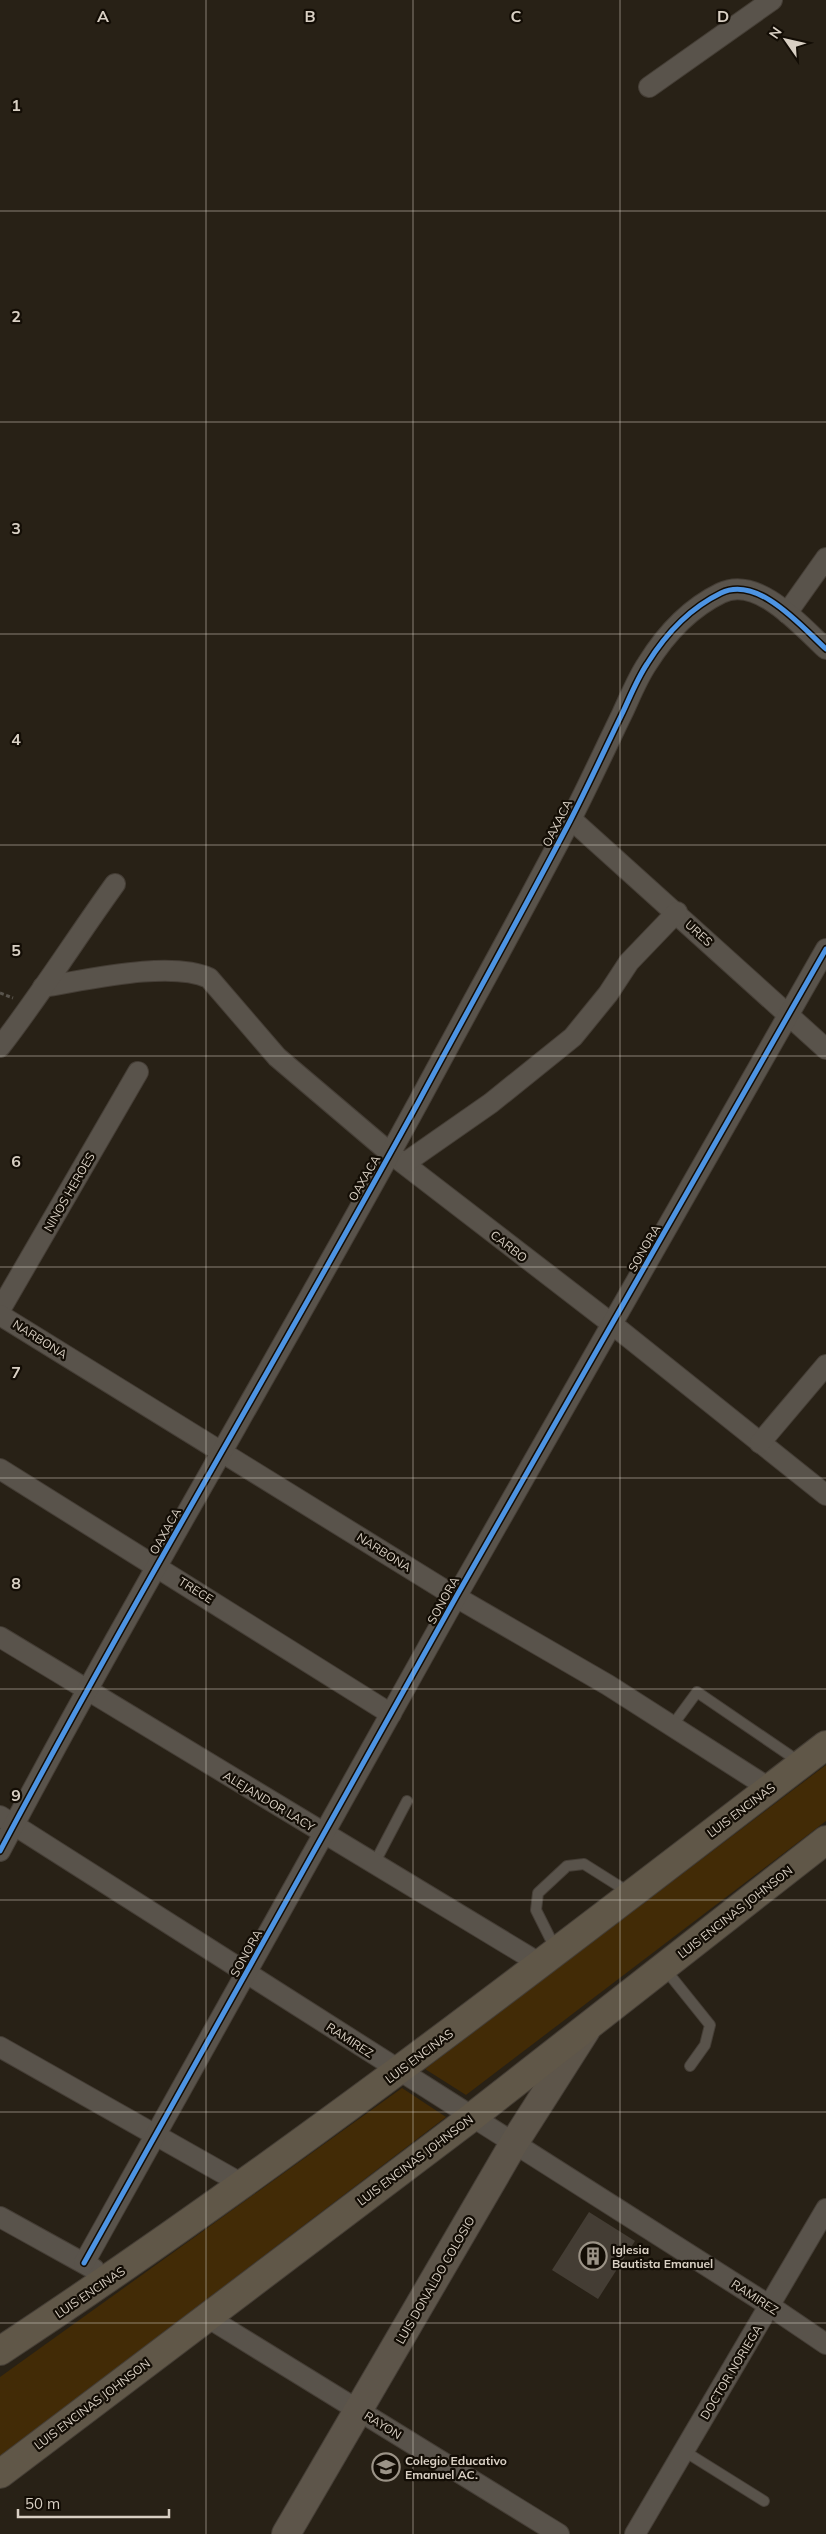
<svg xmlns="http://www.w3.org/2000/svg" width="826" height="2534" font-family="Mulish,sans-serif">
<rect width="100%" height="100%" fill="#282116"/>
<g fill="#422b06">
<polygon points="826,1765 826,1821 466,2095 425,2069"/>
<polygon points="402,2088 446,2117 0,2457 0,2377"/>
</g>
<polygon fill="#443d34" points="589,2212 635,2241 598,2299 552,2270"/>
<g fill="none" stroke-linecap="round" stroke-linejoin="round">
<g stroke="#453e36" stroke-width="12">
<g id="service">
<polyline points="672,1726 697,1692 801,1763"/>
<polyline points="374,1864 407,1801"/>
<polyline points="556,1950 536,1910 538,1893 567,1866 584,1864 630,1893"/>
<polyline points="665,1969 710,2025 705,2045 690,2066"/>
<polyline points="684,2451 764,2501"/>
</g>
</g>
<g stroke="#453e36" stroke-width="22">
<g id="minor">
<polyline points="649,87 772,0"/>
<polyline points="787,613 826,558"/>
<polyline points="571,819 826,1049"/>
<path d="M43,987C87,980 170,960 209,978L277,1057L390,1153L612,1324L826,1495"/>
<path d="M0,1047C41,994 76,938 115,884"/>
<polyline points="405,1163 491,1103 573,1037 608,994 629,962 677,912"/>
<polyline points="0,1310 138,1072"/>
<polyline points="0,1315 456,1597 608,1685 769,1788"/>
<polyline points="760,1443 826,1365"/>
<polyline points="0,1469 391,1714"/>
<polyline points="0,1637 539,1963"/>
<polyline points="0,1816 770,2306 826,2344"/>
<path d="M0,1851C134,1598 282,1352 419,1101C469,1008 521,915 570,821C588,786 605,749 622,714C630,697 637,679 647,664C665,635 690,608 721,593C758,575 801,626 826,649"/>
<polyline points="0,2047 244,2185"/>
<polyline points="0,2217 94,2269"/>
<polyline points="84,2263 456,1597 826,949"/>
<polyline points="207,2317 559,2534"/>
<polyline points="635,2534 826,2209"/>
</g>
</g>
<g stroke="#453e36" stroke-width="30">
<polyline id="secondary" points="286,2534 514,2143 586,2030"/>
</g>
<g stroke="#453e36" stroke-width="30">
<g id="primary">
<path d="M0,2351C285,2163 555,1953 826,1745"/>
<polyline points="0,2474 472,2117 826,1840"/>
</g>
</g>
<polyline stroke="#59544c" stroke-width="3" stroke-dasharray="4 2.5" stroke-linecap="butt" points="0,993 13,998"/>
<use href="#service" stroke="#59534b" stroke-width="10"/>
<use href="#minor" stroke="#59534b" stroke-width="20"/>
<use href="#secondary" stroke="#5d554a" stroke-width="28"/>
<use href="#primary" stroke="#605748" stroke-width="28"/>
<g stroke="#130d05" stroke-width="8">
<g id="cycleway">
<path d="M0,1851C134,1598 282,1352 419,1101C469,1008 521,915 570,821C588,786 605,749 622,714C630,697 637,679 647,664C665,635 690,608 721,593C758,575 801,626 826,649"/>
<polyline points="84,2263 456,1597 826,949"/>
</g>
</g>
<use href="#cycleway" stroke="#4d94e3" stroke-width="5"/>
</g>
<path fill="none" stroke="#d9d0c4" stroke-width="1" stroke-opacity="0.55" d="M206,0V2534M413,0V2534M620,0V2534M0,211H826M0,422H826M0,634H826M0,845H826M0,1056H826M0,1267H826M0,1478H826M0,1689H826M0,1900H826M0,2112H826M0,2323H826"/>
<defs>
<g id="building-ring" transform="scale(1.4375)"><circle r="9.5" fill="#130d05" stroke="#9b9387" stroke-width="1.5"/><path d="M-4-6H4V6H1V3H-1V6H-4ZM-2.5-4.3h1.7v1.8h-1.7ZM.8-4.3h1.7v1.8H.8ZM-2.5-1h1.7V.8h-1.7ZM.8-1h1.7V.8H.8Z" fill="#9b9387"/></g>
<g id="school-ring" transform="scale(1.4375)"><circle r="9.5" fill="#130d05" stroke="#9b9387" stroke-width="1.5"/><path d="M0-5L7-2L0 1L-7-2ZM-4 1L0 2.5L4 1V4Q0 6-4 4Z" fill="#9b9387"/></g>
</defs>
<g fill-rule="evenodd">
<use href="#building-ring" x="593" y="2256"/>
<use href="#school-ring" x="386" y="2467"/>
</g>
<g text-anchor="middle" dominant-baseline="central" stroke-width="4.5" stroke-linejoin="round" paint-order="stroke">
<g font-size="12" fill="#d9d0c4" stroke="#130d05">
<text transform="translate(557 823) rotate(-63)">OAXACA</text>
<text transform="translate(699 933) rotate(42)">URES</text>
<text transform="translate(364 1178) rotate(-60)">OAXACA</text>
<text transform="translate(69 1192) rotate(-60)">NINOS HEROES</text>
<text transform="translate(509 1246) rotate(38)">CARBO</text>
<text transform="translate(644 1248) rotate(-60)">SONORA</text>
<text transform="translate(40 1339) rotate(32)">NARBONA</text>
<text transform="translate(165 1531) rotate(-61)">OAXACA</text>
<text transform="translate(384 1552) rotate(32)">NARBONA</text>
<text transform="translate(196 1590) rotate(32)">TRECE</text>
<text transform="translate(443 1600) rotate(-61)">SONORA</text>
<text transform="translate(269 1801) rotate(31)">ALEJANDOR LACY</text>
<text transform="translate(741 1810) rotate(-37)">LUIS ENCINAS</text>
<text transform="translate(735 1912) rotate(-38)">LUIS ENCINAS JOHNSON</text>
<text transform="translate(246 1953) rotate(-61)">SONORA</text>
<text transform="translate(350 2040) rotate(33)">RAMIREZ</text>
<text transform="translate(419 2056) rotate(-37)">LUIS ENCINAS</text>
<text transform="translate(415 2160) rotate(-37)">LUIS ENCINAS JOHNSON</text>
<text transform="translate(435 2280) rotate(-60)">LUIS DONALDO COLOSIO</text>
<text transform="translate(90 2292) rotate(-34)">LUIS ENCINAS</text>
<text transform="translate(755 2297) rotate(33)">RAMIREZ</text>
<text transform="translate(731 2372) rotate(-59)">DOCTOR NORIEGA</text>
<text transform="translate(92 2404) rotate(-37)">LUIS ENCINAS JOHNSON</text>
<text transform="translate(383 2425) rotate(32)">RAYON</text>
</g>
<g font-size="12" font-weight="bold" fill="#d9d0c4" stroke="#130d05" text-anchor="start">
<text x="612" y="2249">Iglesia<tspan x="612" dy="14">Bautista Emanuel</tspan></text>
<text x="405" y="2460">Colegio Educativo<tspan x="405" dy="14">Emanuel AC.</tspan></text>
</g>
</g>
<g font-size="16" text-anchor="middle" font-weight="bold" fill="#d9d0c4" stroke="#130d05" stroke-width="4.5" stroke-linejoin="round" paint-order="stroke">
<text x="103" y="22">A</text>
<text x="310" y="22">B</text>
<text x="516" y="22">C</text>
<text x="723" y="22">D</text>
<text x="16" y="111">1</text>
<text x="16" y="322">2</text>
<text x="16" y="534">3</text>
<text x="16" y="745">4</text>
<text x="16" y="956">5</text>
<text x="16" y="1167">6</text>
<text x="16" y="1378">7</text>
<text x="16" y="1589">8</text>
<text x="16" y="1801">9</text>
</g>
<g transform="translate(786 40) rotate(304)" stroke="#130d05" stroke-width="4" paint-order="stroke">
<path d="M0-4L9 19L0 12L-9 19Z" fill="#d9d0c4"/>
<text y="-8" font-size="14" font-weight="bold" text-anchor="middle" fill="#d9d0c4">N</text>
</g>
<path d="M18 2509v8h151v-8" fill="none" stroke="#d9d0c4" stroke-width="2.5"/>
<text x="25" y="2509" font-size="15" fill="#d9d0c4" stroke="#130d05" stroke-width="4" paint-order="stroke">50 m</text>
</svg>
